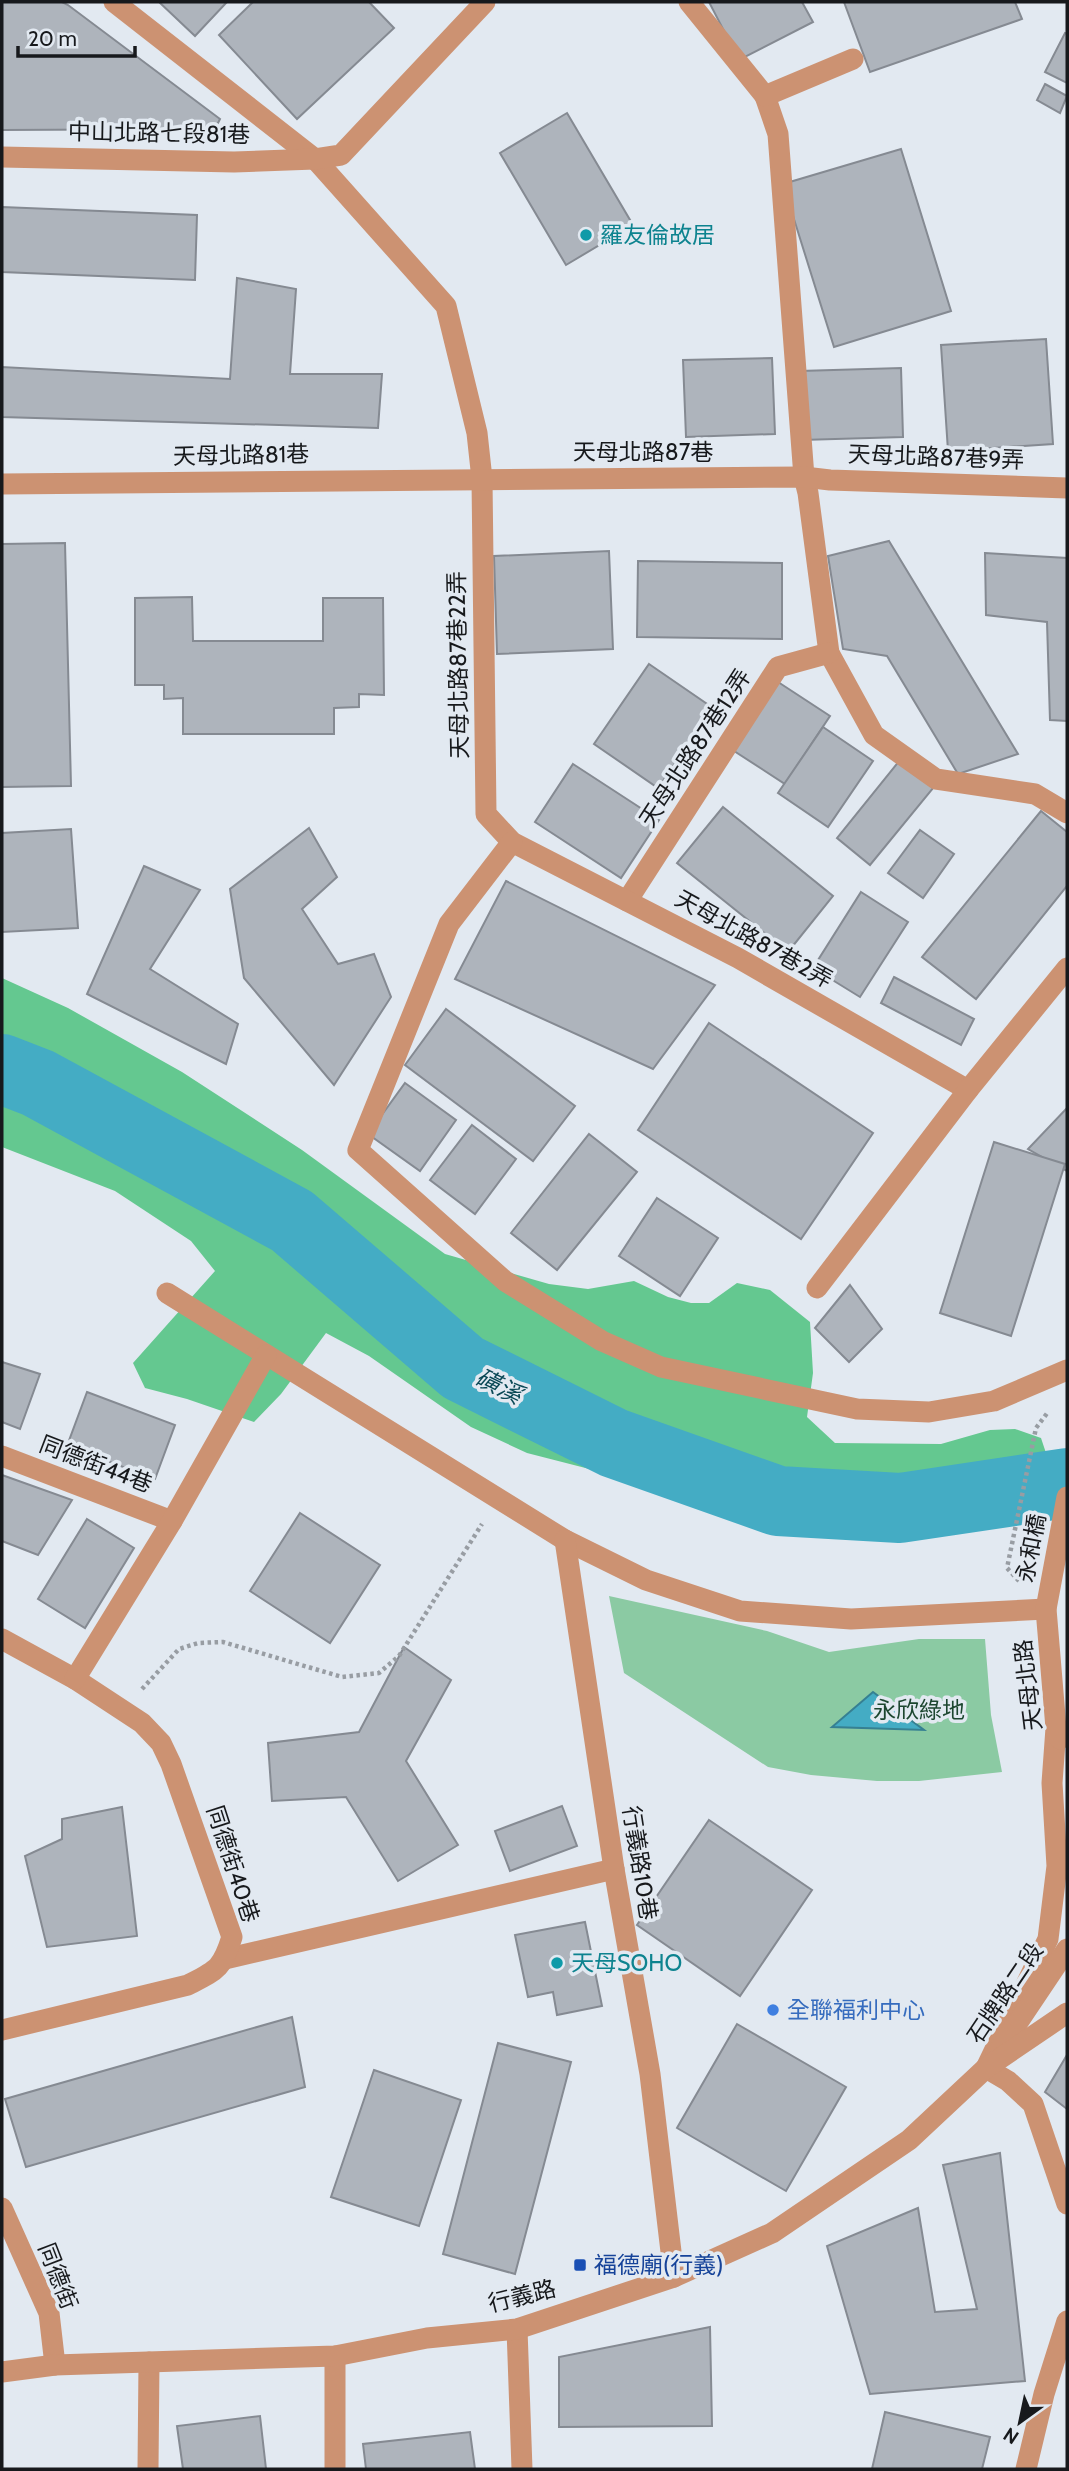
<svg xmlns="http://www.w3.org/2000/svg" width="1069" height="2471" font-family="Cabin,'Noto Sans TC',sans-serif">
<rect width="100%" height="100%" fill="#e2e9f1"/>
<polygon fill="#8bcaa3" points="609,1596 767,1631 829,1652 919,1639 985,1639 991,1715 1002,1772 919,1781 877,1781 811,1775 768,1767 624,1673"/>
<polygon fill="#64c890" points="2,978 68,1008 182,1072 302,1150 445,1254 549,1284 588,1289 634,1281 668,1297 691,1303 709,1303 737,1283 770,1290 810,1322 813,1373 807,1417 835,1443 941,1444 990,1430 1015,1429 1041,1438 1049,1462 1033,1520 989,1524 869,1524 757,1512 527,1453 471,1427 369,1356 326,1333 281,1394 254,1422 187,1399 145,1388 133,1363 215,1271 191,1241 115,1191 2,1147"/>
<polygon fill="#44acc4" stroke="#368092" stroke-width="2" points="873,1692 924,1730 832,1727"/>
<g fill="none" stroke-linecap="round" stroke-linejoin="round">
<polyline stroke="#44acc4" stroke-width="70" points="2,1069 38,1083 292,1221 463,1368 614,1443 778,1501 900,1508 1067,1483"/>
</g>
<g fill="#aeb4bc" stroke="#858a92" stroke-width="2">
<polygon points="2,2 62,2 68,5 220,119 215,129 2,130"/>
<polygon points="159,2 227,2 195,36"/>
<polygon points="253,2 369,2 394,28 297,119 219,35"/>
<polygon points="709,2 802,2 813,22 739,60"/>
<polygon points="844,2 1015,2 1022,19 870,72"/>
<polygon points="1065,33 1067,34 1067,83 1045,72"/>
<polygon points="1045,84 1067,96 1060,113 1037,100"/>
<polygon points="567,113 633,225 566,265 500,153"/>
<polygon points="901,149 951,311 834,347 783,184"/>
<polygon points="2,207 197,215 195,280 2,272"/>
<polygon points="237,278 296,289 290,374 382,374 378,428 2,417 2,367 230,379"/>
<polygon points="1046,339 1053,444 948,451 941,345"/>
<polygon points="772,358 775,434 686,437 683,360"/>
<polygon points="901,368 903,437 802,440 800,371"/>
<polygon points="889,541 1018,754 958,774 887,656 843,649 828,556"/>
<polygon points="65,543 71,786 2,787 2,544"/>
<polygon points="609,551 613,649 497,654 494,556"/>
<polygon points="985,553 1067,558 1067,721 1050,720 1047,622 986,615"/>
<polygon points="638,561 782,563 782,639 637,637"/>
<polygon points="192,597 193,641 323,641 323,598 383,598 384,695 359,694 359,707 334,708 334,734 183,734 183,698 164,699 164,685 135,685 135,598"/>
<polygon points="649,664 713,708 658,788 594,744"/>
<polygon points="775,680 830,716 785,784 731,749"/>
<polygon points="823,727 873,761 828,827 778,793"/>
<polygon points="900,760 934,787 870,865 837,838"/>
<polygon points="573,764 659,820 621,878 535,822"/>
<polygon points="723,807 833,896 788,952 677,863"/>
<polygon points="1041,811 1067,832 1067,886 976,999 922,957"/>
<polygon points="309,828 337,877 302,909 338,964 374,954 391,997 334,1085 244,978 230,889"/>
<polygon points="71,829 78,928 2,932 2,833"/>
<polygon points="920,830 954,854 923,898 888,873"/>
<polygon points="144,866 200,890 150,969 238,1024 226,1064 87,994"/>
<polygon points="506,881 715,985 653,1069 455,979"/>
<polygon points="861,892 908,922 860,997 813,968"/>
<polygon points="894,977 974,1019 961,1045 881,1003"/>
<polygon points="446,1009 575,1106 533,1161 405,1065"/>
<polygon points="709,1023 873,1133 801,1239 638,1130"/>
<polygon points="405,1083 456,1120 420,1171 368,1134"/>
<polygon points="1067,1108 1067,1171 1028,1149"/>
<polygon points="472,1125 516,1159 475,1214 430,1180"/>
<polygon points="589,1134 637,1172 557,1270 511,1233"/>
<polygon points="994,1142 1065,1164 1011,1336 940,1313"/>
<polygon points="657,1198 718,1238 680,1296 619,1256"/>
<polygon points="850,1285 882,1329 849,1362 815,1328"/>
<polygon points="2,1362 40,1374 20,1429 2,1422"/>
<polygon points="87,1392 175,1425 155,1479 67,1446"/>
<polygon points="2,1475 72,1500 38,1555 2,1541"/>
<polygon points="300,1513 380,1565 330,1643 250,1591"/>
<polygon points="87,1519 134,1548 85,1628 38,1599"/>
<polygon points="404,1647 451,1680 406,1761 458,1845 398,1881 346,1797 272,1801 268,1743 359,1732"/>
<polygon points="562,1806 577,1846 510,1871 495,1831"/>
<polygon points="122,1807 137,1936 47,1947 25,1856 62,1839 62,1819"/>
<polygon points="709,1820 812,1890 740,1996 637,1925"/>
<polygon points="585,1922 602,2006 557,2015 553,1992 528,1997 515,1935"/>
<polygon points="292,2017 305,2087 26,2167 5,2099"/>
<polygon points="737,2024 846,2087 786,2191 677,2128"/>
<polygon points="498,2043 571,2062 515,2274 443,2254"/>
<polygon points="1067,2055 1067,2109 1045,2092"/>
<polygon points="374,2070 461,2100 419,2226 331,2197"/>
<polygon points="1000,2153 1025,2381 870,2394 827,2246 918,2208 935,2312 977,2309 943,2165"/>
<polygon points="710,2327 712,2426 559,2427 559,2357"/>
<polygon points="885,2412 990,2437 982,2469 872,2469"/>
<polygon points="260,2416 266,2469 183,2469 177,2426"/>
<polygon points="470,2432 475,2469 366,2469 363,2444"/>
</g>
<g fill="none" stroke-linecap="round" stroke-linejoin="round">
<g stroke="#989da3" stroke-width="4.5" stroke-dasharray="3.5 3.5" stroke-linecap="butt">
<polyline points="1019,1581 1007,1568 1036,1428 1048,1412"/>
<polyline points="142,1689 179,1649 198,1643 223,1642 342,1677 379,1673 399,1656 482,1524"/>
</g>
<g stroke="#cc9272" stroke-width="21">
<polyline points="765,96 778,134 804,477 808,493 829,653 874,735 936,779 1035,794 1067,813"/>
<polyline points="627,901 778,667 829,653"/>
<polyline points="225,1959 614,1869"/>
</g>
<g stroke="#cc9272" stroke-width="21">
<polyline points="114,2 315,159 446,306 477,433 482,479 486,814 512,842 738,958 968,1090"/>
<polyline points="689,2 765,96 853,59"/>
<polyline points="2,157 234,162 315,159 341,155 485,2"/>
<polyline points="2,484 804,477 830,480 1067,488"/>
<polyline points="512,842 449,924 358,1150 505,1281 602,1341 661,1367 857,1409 929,1412 994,1401 1067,1370"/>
<polyline points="817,1288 968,1090 1067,968"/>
<polyline points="167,1293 565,1540 646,1580 740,1611 851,1619 1046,1609"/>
<polyline points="2,1456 172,1521"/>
<polyline points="565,1540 614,1869 650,2074 674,2277"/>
<path d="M2,1639L75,1679L142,1723L161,1743L171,1764L232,1937C222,1969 217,1970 188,1985L2,2030"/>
<polyline points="75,1679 172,1521 266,1355"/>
<polyline points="1056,1728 1052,1783 1057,1866 1048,1939 986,2068 1008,2081 1033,2104 1067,2204"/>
<polyline points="1060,1739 1056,1728 1046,1609 1067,1497"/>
<polyline points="2,2208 49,2313 55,2365"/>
<polyline points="517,2329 522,2469"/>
<polyline points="148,2469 149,2362"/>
<polyline points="335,2469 335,2356"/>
<polyline points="1026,2469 1044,2394 1067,2321"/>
</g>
<g stroke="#cc9272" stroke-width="21">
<polyline points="996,2055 1067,1949"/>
<polyline points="2,2372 55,2365 335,2356 427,2338 517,2329 674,2277 772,2233 909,2140 986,2068 1067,2013"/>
</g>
</g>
<g fill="#0f9aa8" stroke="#e2e9f1" stroke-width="2.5">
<circle cx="586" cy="235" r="7"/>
<circle cx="557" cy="1963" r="7"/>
</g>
<circle fill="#3f7fe0" stroke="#e2e9f1" stroke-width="2.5" cx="773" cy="2010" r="7"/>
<rect fill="#1a4fb4" stroke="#e2e9f1" stroke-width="2.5" x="573" y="2258" width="14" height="14" rx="3.5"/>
<g text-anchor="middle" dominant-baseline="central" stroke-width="7" stroke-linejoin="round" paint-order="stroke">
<g font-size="23" fill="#17191c" stroke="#e2e9f1">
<text transform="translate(159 133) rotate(1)">中山北路七段81巷</text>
<text x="643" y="452">天母北路87巷</text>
<text transform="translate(241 455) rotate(-1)">天母北路81巷</text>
<text transform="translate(936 457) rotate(2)">天母北路87巷9弄</text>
<text transform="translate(458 665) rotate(-91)">天母北路87巷22弄</text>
<text transform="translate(695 748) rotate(-57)">天母北路87巷12弄</text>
<text transform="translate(754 939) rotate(29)">天母北路87巷2弄</text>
<text transform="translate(96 1464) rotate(21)">同德街44巷</text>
<text transform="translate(1031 1548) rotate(-79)">永和橋</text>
<text transform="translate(1028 1685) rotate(-97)">天母北路</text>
<text transform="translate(640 1863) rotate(81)">行義路10巷</text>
<text transform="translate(233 1864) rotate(72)">同德街40巷</text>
<text transform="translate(1005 1993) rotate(-56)">石牌路二段</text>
<text transform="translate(58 2276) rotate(69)">同德街</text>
<text transform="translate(522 2296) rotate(-14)">行義路</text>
</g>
<g font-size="23" fill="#0d838f" stroke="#e2e9f1" text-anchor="start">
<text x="600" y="235">羅友倫故居</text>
<text x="571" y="1963">天母SOHO</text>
</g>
<g font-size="23" fill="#1c462f" stroke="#e2e9f1">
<text x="919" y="1710">永欣綠地</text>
</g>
<g font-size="23" fill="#366cbe" stroke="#e2e9f1" text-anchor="start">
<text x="787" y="2010">全聯福利中心</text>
</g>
<g font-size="23" fill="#164399" stroke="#e2e9f1" text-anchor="start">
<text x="594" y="2265">福德廟(行義)</text>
</g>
<g font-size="24" font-style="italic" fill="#0a4855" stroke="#e2e9f1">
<text transform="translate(499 1386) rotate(26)">磺溪</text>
</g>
</g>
<rect width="1069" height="2471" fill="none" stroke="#17191c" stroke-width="7"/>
<g transform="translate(1020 2422) rotate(213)" stroke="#e2e9f1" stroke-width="5" paint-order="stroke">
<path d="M0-5L12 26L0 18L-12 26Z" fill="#17191c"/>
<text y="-10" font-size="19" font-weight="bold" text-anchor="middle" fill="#17191c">N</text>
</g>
<path d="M18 46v10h117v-10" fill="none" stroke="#17191c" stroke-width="3.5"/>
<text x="28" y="46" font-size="21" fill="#17191c" stroke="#e2e9f1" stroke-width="5" paint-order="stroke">20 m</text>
</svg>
